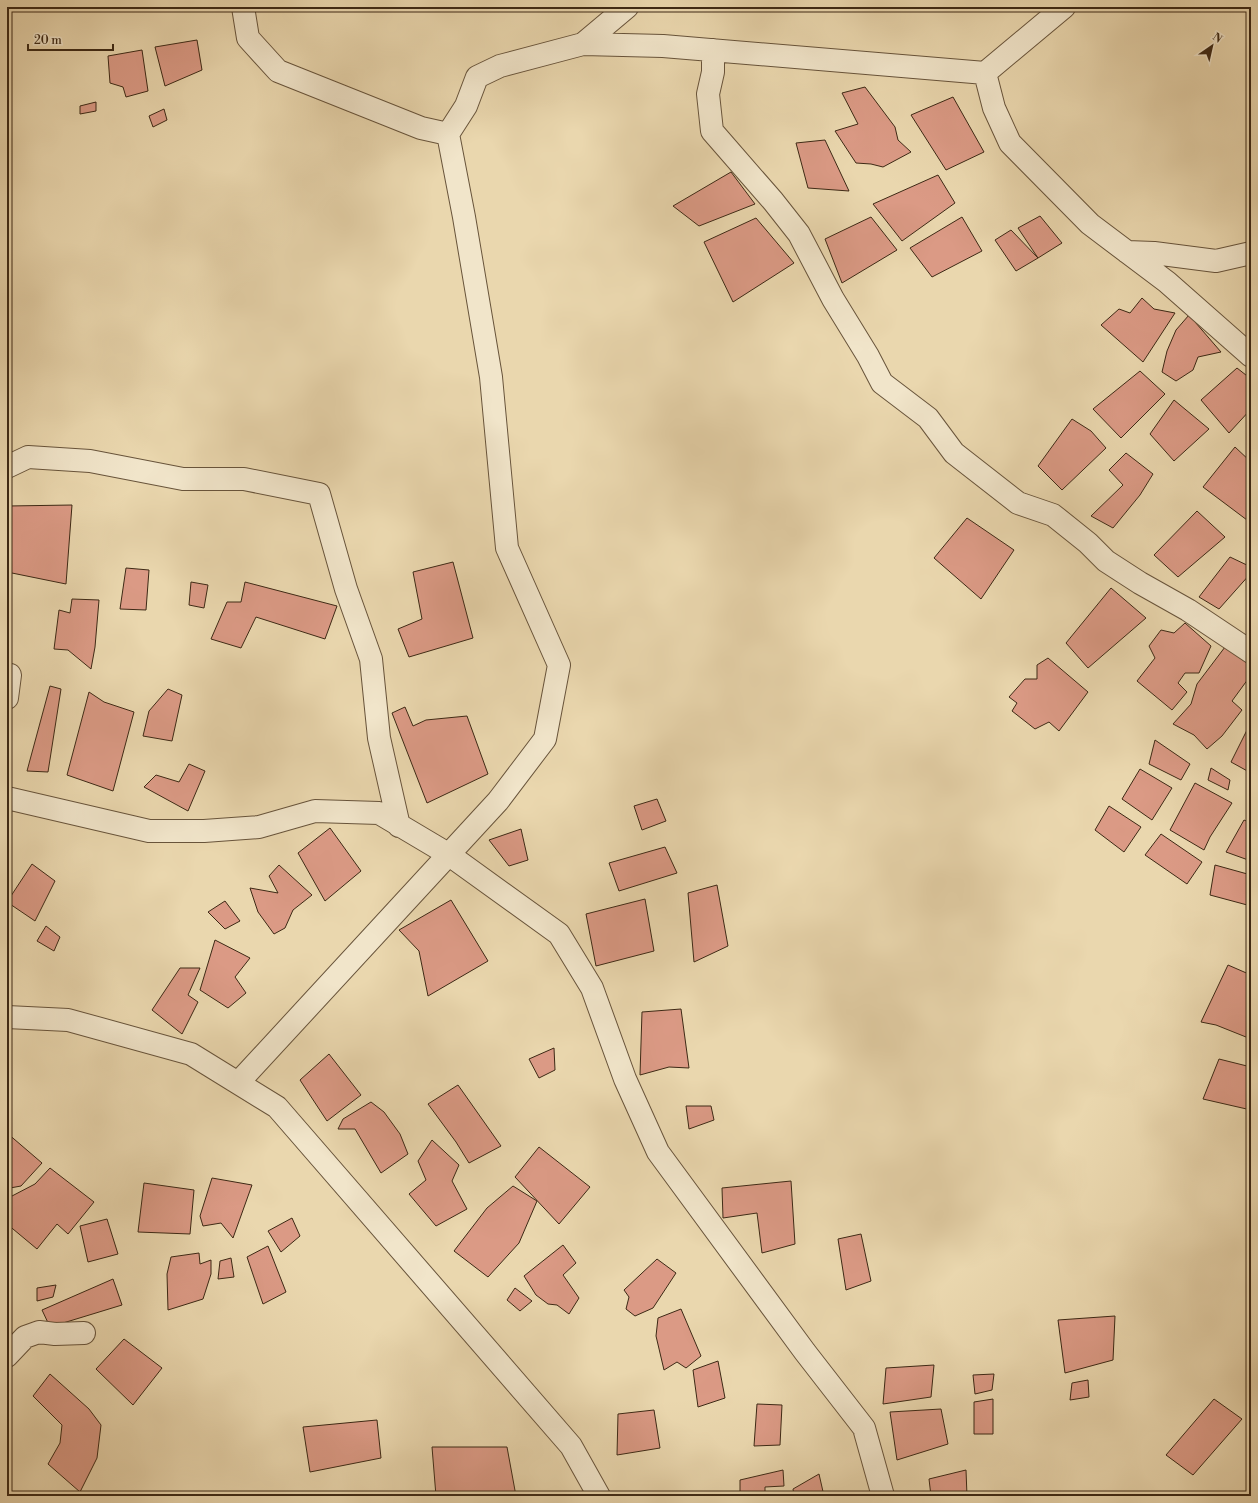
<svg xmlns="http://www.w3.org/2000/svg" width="1258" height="1503" viewBox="0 0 1258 1503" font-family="'Libre Bodoni',serif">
  <rect width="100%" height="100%" fill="#ead7ae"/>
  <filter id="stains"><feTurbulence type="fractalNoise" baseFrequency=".005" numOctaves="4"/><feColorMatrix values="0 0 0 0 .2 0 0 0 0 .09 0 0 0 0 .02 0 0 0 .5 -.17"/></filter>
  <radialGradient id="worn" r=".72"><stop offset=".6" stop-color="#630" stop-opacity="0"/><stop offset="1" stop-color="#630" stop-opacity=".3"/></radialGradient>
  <path fill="#db9a85" stroke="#3d2915" d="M197,40L202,70L165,86L155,47Z
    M142,50L148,91L126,97L123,87L110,83L108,56Z
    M865,87L895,127L898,140L911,152L883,167L871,164L856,163L835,131L858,124L842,93Z
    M953,97L984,152L946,170L911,115Z
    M96,102V111L80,114V106Z
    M164,109L167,120L153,127L149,116Z
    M825,140L849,191L808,188L796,143Z
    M731,172L755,204L699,226L673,206Z
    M938,175L955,203L902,241L873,204Z
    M1040,216L1062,243L1038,258L1018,228Z
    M871,217L897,250L842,283L825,239Z
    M962,217L982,251L932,277L910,248Z
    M756,218L794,263L733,302L704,242Z
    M1011,230L1038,258L1016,271L995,240Z
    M1142,298L1154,309L1175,313L1143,362L1101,325L1119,309L1130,313Z
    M1189,315L1221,352L1198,357L1193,370L1176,381L1162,372L1167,351L1176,330Z
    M1237,368L1251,379V409L1229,433L1201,400Z
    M1140,371L1165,394L1121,438L1093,409Z
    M1174,400L1209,429L1174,461L1150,434Z
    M1072,419L1091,431L1106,448L1062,490L1038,466Z
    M1235,447L1251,462V523L1203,487Z
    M1126,453L1153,474L1140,495L1113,528L1091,516L1123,485L1109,470Z
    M72,505L66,584L7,572V509L8,506Z
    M1197,511L1225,537L1178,577L1154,555Z
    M967,518L1014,550L981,599L934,558Z
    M1230,557L1251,567V573L1219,609L1199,597Z
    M453,562L473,638L409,657L398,629L422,619L413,572Z
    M126,568L149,570L146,610L120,609Z
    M191,582L208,585L204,608L189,605Z
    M245,582L337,606L325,639L256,617L241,648L211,639L227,602H241Z
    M1111,588L1146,618L1088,668L1066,643Z
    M72,599L99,600L95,647L91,669L68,650L54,649L59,610L70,613Z
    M1185,623L1211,646L1199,673H1185L1178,683L1187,692L1172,710L1137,681L1155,658L1149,646L1161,630L1174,633Z
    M1225,647L1251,666V675L1232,701L1242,710L1222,736L1207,749L1194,735L1173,724L1191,704L1197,684Z
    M1048,658L1088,692L1059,731L1049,722L1035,729L1012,711L1017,703L1009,697L1025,679H1037V665Z
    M50,686L61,689L48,772L27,771Z
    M168,689L182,695L172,741L143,736L149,711Z
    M89,692L104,702L134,712L113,791L67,775Z
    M405,707L413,726L426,720L467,716L488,774L427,803L392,713Z
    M1251,722V773L1231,762Z
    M1155,740L1190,764L1181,780L1149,764Z
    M189,764L205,771L188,811L144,787L156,775L179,782Z
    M1211,768L1230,780L1228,790L1208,780Z
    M1140,769L1172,788L1152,820L1122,799Z
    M1195,783L1232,803L1210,837L1204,850L1170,830Z
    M657,799L666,821L642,830L634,806Z
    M1109,806L1141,827L1124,852L1095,830Z
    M1244,820L1251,823V861L1226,852Z
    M330,828L361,871L325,901L298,853Z
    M521,829L528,860L509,866L489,840Z
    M1161,834L1202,862L1187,884L1145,855Z
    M665,847L677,873L619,891L609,863Z
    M32,864L55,881L35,921L7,902Z
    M279,865L312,895L293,910L285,928L274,934L258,912L250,888L278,893L269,876Z
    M1215,865L1251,875V906L1210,895Z
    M717,885L728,946L694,962L688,893Z
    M645,899L654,951L596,966L586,914Z
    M451,900L488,961L428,996L419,951L399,930Z
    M225,901L240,921L225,929L208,912Z
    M46,926L60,937L54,951L37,941Z
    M215,940L250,958L235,977L246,993L228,1008L200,990Z
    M1228,965L1251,975V1039L1216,1025L1201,1022Z
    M180,968H200L188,995L198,1002L182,1034L152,1010Z
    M681,1009L689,1068L669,1067L640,1075L642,1012Z
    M554,1048L555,1070L539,1078L529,1059Z
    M329,1054L361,1095L327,1121L300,1080Z
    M1219,1059L1251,1067V1110L1203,1099Z
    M458,1085L501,1146L469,1163L456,1142L428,1104Z
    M371,1102L384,1112L400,1134L408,1154L381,1173L355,1129H338L343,1119Z
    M686,1106H711L714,1120L689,1129Z
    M7,1133L42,1163L21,1186L10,1188L7,1191Z
    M432,1140L459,1165L452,1181L467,1209L436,1226L409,1194L426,1180L418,1161Z
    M539,1147L590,1187L559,1224L515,1177Z
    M50,1168L94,1202L68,1234L57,1224L37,1249L7,1224V1200L12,1196L35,1184Z
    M212,1178L252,1185L233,1238L221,1223L203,1226L200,1216Z
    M791,1181L795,1244L762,1253L757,1213L723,1218L722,1188Z
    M144,1183L194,1190L190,1234L138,1232Z
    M513,1186L537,1201L519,1243L488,1277L454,1251L487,1208Z
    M292,1218L300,1236L281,1252L268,1231Z
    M107,1219L118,1254L88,1262L80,1226Z
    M861,1234L871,1281L846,1290L838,1239Z
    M563,1245L576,1263L563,1275L579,1298L569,1314L557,1305L548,1304L536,1295L524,1276Z
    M268,1246L286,1292L263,1304L247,1257Z
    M199,1253L200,1264L211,1260V1274L203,1299L168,1310L167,1274L171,1257Z
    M231,1258L234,1277L218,1279L220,1261Z
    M657,1259L676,1273L653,1308L635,1316L626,1309L629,1297L624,1290Z
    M113,1279L122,1305L50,1327L42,1310Z
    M56,1285L53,1297L37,1301V1288Z
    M515,1288L532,1301L520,1311L507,1300Z
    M681,1309L701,1356L686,1368L677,1362L664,1370L656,1336L658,1318Z
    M1115,1316L1113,1360L1065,1373L1058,1320Z
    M124,1339L162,1368L133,1405L96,1369Z
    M718,1361L725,1398L698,1407L693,1370Z
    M934,1365L931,1397L883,1404L886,1368Z
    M50,1374L89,1409L101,1425L97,1458L80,1492L48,1464L60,1443L62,1425L33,1396Z
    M994,1374L992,1390L975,1394L973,1375Z
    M1088,1380L1089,1397L1070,1400L1072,1383Z
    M993,1399V1434H974V1402Z
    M1214,1399L1242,1419L1193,1475L1166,1455Z
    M757,1404L782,1405L780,1445L754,1446Z
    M941,1409L948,1444L897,1460L890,1412Z
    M654,1410L660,1448L617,1455L618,1414Z
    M377,1420L381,1458L310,1472L303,1427Z
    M432,1447H507L516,1496H436Z
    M783,1470L784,1486L765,1487V1496H740V1480Z
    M966,1470L967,1496H931L929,1479Z
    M819,1474L824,1496H794L793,1489Z"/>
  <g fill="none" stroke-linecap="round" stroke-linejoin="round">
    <g stroke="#68543b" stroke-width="24">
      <path id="minor" d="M243,7L248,38L278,71L421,128L448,134
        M583,44L627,7
        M713,50V72L708,94L712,131L773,201L799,234L833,299L868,356L882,383L928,418L954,453L1018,503L1053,515L1088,543L1106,561L1140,583L1188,610L1251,652
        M985,73L994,108L1010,143L1090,224L1167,282L1251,356
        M1127,252L1154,253L1216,261L1251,253
        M7,467L28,457L90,461L183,479H244L319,494L346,589L371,659L379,738L399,826
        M7,698L10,675
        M7,798L149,831H204L259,827L315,811L379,813L448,854L559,934L592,988L625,1079L658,1152L805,1352L864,1428L883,1496
        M7,1017L68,1020L191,1054L277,1107L571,1446L599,1496
        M238,1083L498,801L545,739L559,665L507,548L491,377L464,217L448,134L466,106L477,77L500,66L583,44L663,46L985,73L1064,7
        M7,1356L25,1337L39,1332L55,1334L84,1333"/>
    </g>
    <use href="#minor" stroke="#f1e5ca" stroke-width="22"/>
  </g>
  <rect width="1258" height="1503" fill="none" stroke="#ead7ae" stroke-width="24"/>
  <rect x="8" y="8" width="1242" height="1487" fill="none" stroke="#3d2915" stroke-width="2"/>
  <rect x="12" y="12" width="1234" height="1479" fill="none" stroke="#3d2915"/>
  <g transform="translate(1212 46) rotate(34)" stroke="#f1e5ca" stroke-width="3" paint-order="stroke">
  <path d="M0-3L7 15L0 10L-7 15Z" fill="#3d2915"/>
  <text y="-6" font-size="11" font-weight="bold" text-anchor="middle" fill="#3d2915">N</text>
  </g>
  <path d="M28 44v6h85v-6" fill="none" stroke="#3d2915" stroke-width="2"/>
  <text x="34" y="44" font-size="12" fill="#3d2915" stroke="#f1e5ca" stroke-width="3" paint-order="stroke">20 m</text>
  <rect width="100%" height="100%" filter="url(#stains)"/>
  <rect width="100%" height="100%" fill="url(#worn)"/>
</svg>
